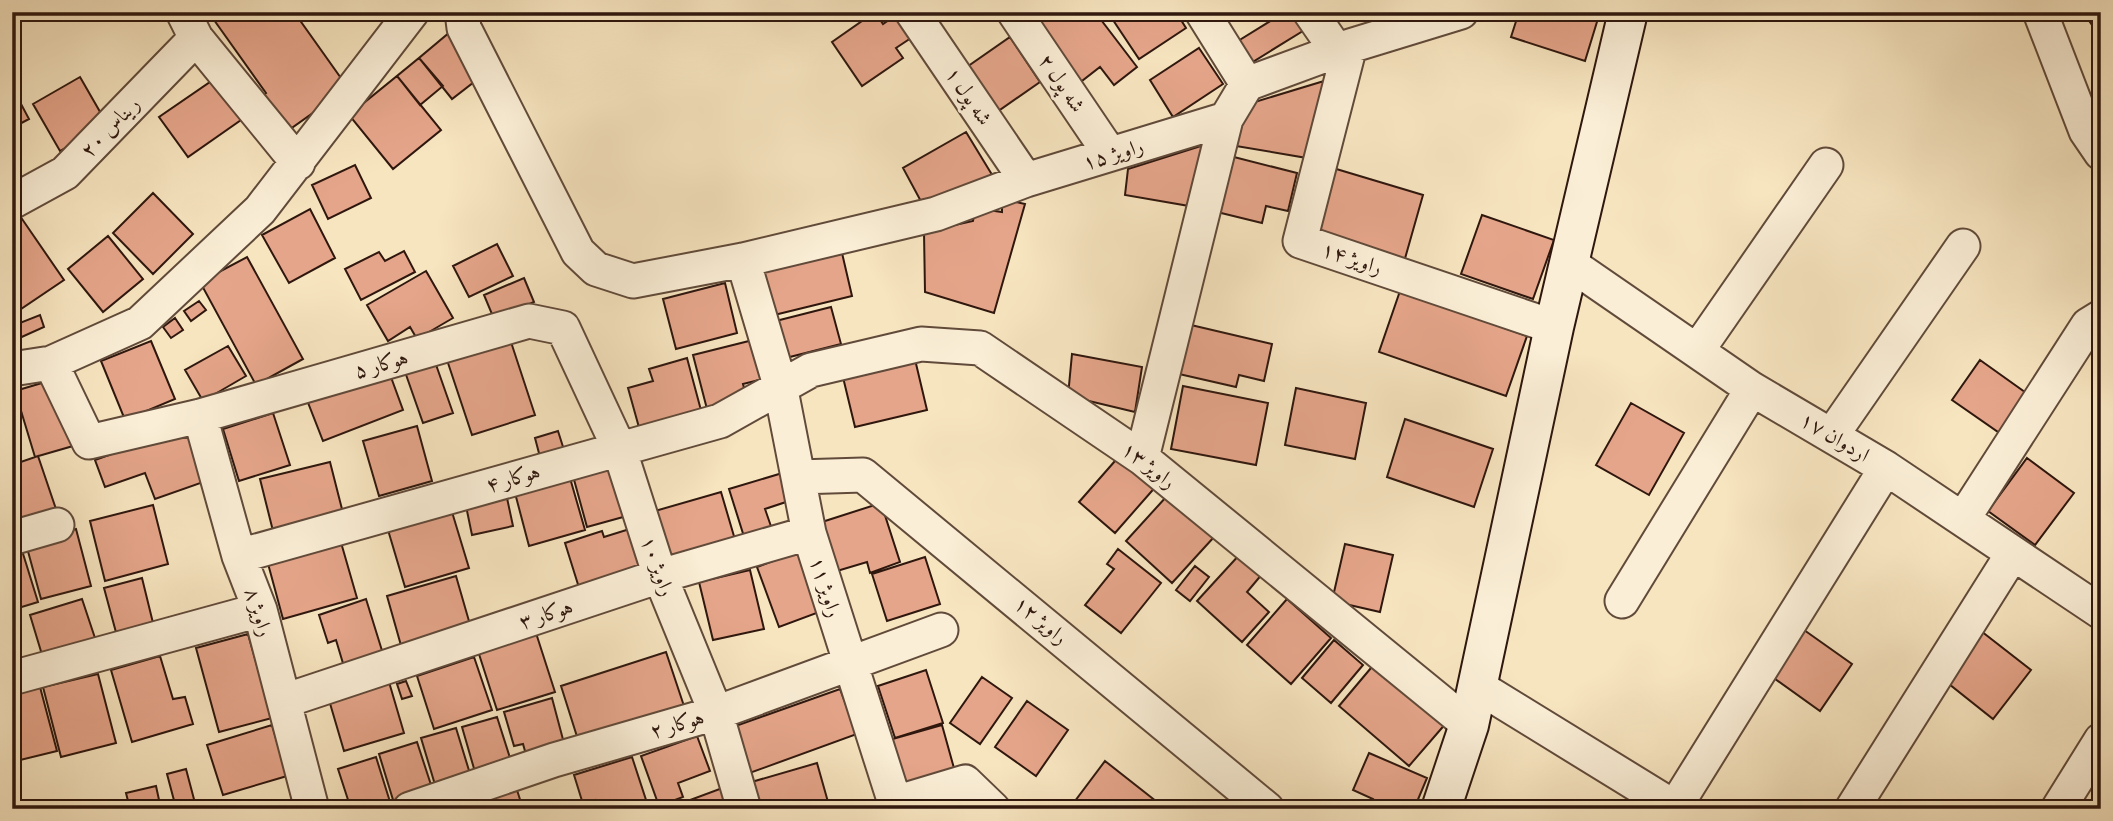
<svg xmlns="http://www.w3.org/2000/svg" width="2113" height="821" viewBox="0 0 2113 821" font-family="'IM FELL Great Primer',Amiri,serif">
  <rect width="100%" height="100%" fill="#f7e5c0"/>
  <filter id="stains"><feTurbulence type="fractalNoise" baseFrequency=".00286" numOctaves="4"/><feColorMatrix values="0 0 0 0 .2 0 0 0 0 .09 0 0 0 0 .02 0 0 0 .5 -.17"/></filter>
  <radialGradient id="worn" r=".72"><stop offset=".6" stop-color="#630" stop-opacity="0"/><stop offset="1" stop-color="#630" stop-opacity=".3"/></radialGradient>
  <path fill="#e5a58a" stroke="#2f170e" stroke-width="2" d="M224,12H294L348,88L286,132L261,97L266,93L214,20Z
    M875,12L883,24L899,13L914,36L896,48L903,58L862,86L832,42Z
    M1044,12H1095L1137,67L1114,85L1100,67L1078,84L1031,22Z
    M1118,12H1176L1186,28L1139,59L1111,17Z
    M1285,12H1302L1311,26L1251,63L1238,41Z
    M1519,12H1600L1585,61L1511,37Z
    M2083,12H2101V38Z
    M450,32L483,75L452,99L419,58Z
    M1010,37L1040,82L994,114L964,69Z
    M1199,48L1223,84L1173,117L1150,80Z
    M419,58L443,86L420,105L397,76Z
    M397,76L441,130L393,169L349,115Z
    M80,77L107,124L60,151L33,104Z
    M213,80L241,120L188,157L159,117Z
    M1324,81L1307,158L1230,145L1245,105Z
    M12,87L29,119L12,128Z
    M966,132L994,178L924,207L903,168Z
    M1204,145L1195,207L1125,195L1128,169Z
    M1230,156L1297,173L1288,211L1266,206L1262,223L1217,212Z
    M355,165L371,198L328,219L312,185Z
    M1333,168L1423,195L1404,262L1313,235Z
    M153,193L193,234L153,274L113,233Z
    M1002,199L1025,204L994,313L925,292L924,232L973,221L975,208L1002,212Z
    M310,209L335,258L289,283L262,235Z
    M1482,215L1554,240L1533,299L1461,274Z
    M20,216L64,280L12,315V221Z
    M108,236L143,279L103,312L68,269Z
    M497,244L513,276L469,297L453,266Z
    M404,251L415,272L361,300L345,269L379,252L385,261Z
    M842,253L852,296L766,317L756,274Z
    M247,257L303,359L256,385L200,282Z
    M426,271L453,318L417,339L410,327L388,341L367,305Z
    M524,278L534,302L494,319L484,295Z
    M725,283L737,333L676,349L663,299Z
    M1400,291L1527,336L1506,396L1379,352Z
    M199,301L206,310L191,321L184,311Z
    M831,307L841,344L774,361L764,324Z
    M40,315L44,327L15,340L12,326Z
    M175,318L183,330L171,338L163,327Z
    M1191,325L1272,344L1264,381L1239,375L1236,387L1179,374Z
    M510,339L535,415L472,435L447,360Z
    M757,339L767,378L743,384L747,399L707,409L693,355Z
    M151,341L175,399L125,420L101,361Z
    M228,346L246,376L203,401L185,370Z
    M913,351L927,410L855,427L841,369Z
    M1072,354L1142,367L1135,412L1068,396Z
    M687,358L702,414L640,431L628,388L653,381L649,369Z
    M434,359L453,413L423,423L404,369Z
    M1980,360L2029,395L2001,434L1952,400Z
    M388,369L403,410L323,441L307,400Z
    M52,380L73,446L35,457L15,391Z
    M1183,386L1268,403L1256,465L1171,449Z
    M1296,388L1366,403L1355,459L1285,445Z
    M1631,403L1684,433L1649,495L1596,465Z
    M273,413L290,465L239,481L223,429Z
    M1405,419L1493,449L1474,507L1387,477Z
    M192,425L212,479L155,499L145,473L105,487L95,460Z
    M417,426L432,481L379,496L363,441Z
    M558,431L564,450L540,457L535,438Z
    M1122,453L1158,484L1115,533L1079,502Z
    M38,456L57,512L12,527V465Z
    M2027,458L2074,493L2035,545L1988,511Z
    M330,462L344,517L274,535L260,479Z
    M619,462L634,514L587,527L573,476Z
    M789,471L798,498L765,509L774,535L746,543L729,489Z
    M570,478L585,530L529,546L515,493Z
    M721,492L736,543L670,562L655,511Z
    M1167,496L1214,537L1172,583L1126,541Z
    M507,498L513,526L472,535L466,506Z
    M881,503L900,562L870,573L867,562L837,571L822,522Z
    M153,505L168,564L105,581L90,521Z
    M452,512L469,568L405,587L388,530Z
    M636,527L650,573L581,594L565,543L602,531L604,537Z
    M76,529L91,586L41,599L26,544Z
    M340,539L357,598L283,619L267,560Z
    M20,544L38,602L12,610V546Z
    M1345,544L1393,555L1380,612L1332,601Z
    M1118,549L1161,583L1121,633L1085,605L1114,569L1107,564Z
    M799,551L822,611L779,627L757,567Z
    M1241,553L1263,573L1247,592L1269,612L1242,642L1197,601Z
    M925,557L940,604L887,621L872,574Z
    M1195,566L1209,577L1190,601L1176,590Z
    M750,570L764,629L713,640L699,582Z
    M456,576L471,628L402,649L387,596Z
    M142,578L154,627L117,636L104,588Z
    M82,599L96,641L43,658L30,615Z
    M366,599L384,657L345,670L336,640L328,643L319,615Z
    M1287,599L1331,638L1291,684L1247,645Z
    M1797,625L1852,664L1820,711L1764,671Z
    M1981,631L2031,670L1993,719L1944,680Z
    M536,633L555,692L497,710L478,651Z
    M248,634L272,718L219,732L196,648Z
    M1334,640L1363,665L1331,703L1302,678Z
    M666,652L686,712L580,746L561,686Z
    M160,656L173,699L185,697L193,724L132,742L111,670Z
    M474,657L492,710L434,729L417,676Z
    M1376,662L1447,722L1409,766L1339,706Z
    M926,670L943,723L895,738L878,686Z
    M98,674L116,743L61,757L43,687Z
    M982,677L1012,698L980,744L950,723Z
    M406,681L412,696L402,699L397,684Z
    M389,682L404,733L344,751L329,700Z
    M40,687L57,751L12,762V695Z
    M840,689L857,734L744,775L727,729Z
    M552,698L565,747L527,758L523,744L514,746L504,712Z
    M1027,701L1068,730L1036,776L995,747Z
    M497,717L511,761L475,772L462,727Z
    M272,725L287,776L223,795L207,745Z
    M942,725L957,779L897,796L882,742Z
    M456,728L471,777L436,788L421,738Z
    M697,736L710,771L678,783L683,797L659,806L641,756Z
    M417,742L433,791L394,803L379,754Z
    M1369,753L1427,778L1414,809H1369L1373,799L1353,790Z
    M376,757L391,805L377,809H351L338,769Z
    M632,757L649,809H597L595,800L583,804L574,775Z
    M1105,761L1166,809H1069Z
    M817,763L830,809H755L748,783Z
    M186,769L195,803L176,808L167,774Z
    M156,786L161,809H130L126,793Z
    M725,787L733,809H666Z
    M517,790L523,809H476L474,802Z
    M950,797L953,809H909Z"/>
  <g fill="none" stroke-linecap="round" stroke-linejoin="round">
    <g stroke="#614a3a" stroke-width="37">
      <path id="street" d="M183,12L196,38L298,163
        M462,12L464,28L578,252L596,269L633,281L743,260L936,214L1026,180L1226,119L1247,84L1350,46L1461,12
        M912,12L1026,180
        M1014,12L1110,154
        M1202,12L1247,84
        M1310,12L1337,51
        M2040,12L2086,131L2101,153
        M1350,46L1300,241L1554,327
        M12,202L65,173L196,38
        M743,260L780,385L809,533L895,803L965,782L993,809
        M1569,263L1752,389L1886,468L2101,612
        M1697,351L1826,165
        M51,363L89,442L200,416L529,321L563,328L619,448L660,576L716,713L744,809
        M12,369L51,363L140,323L260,210L412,12
        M200,416L239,556L260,610L312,809
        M1832,435L1963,246
        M1142,458L1226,119
        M798,477L863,475L1267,809
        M1963,519L2088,325L2101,317
        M12,538L57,525
        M239,556L720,421L811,370L921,344L980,348L1142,458L1469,725
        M1622,601L1752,389
        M12,678L260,610
        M1477,686L1677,809
        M284,701L660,576L809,533
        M1675,807L1886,468
        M410,809L554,760L716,713L941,630
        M1852,809L2013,553
        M2058,809L2101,740"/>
    </g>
    <g stroke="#2f170e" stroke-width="42">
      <path id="secondary" d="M1441,809L1469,725L1554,327L1628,12"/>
    </g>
    <use href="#street" stroke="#faeed6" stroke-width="33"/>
    <use href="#secondary" stroke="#faeed6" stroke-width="38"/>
  </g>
  <g text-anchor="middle" stroke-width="6" stroke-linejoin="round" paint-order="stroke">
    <g font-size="21" fill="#2f170e" stroke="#faeed6">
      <text transform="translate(1062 83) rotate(56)" y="7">شه پول ۲</text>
      <text transform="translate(969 96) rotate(56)" y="7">شه پول ۱</text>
      <text transform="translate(110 127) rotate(-46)" y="7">ریناس ۲۰</text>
      <text transform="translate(1113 154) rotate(-17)" y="7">راویژ ۱۵</text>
      <text transform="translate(1352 258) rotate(19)" y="7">راویژ ۱۴</text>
      <text transform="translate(381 364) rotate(-16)" y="7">هوکار ۵</text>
      <text transform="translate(1835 437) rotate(31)" y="7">اردوان ۱۷</text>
      <text transform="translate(1149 465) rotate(38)" y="7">راویژ ۱۳</text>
      <text transform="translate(513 478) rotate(-16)" y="7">هوکار ۴</text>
      <text transform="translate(658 566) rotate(70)" y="7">راویژ ۱۰</text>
      <text transform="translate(826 587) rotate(72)" y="7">راویژ ۱۱</text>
      <text transform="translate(259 612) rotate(72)" y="7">راویژ ۸</text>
      <text transform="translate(546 614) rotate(-18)" y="7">هوکار ۳</text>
      <text transform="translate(1041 620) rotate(40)" y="7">راویژ ۱۲</text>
      <text transform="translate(677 724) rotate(-16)" y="7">هوکار ۲</text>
    </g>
  </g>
  <rect width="2113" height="821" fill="none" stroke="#f7e5c0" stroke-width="42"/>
  <rect x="14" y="14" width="2085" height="793" fill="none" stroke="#2f170e" stroke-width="3.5"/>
  <rect x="21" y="21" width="2071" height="779" fill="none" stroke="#2f170e" stroke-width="2"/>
  <rect width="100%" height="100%" filter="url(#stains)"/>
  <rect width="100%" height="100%" fill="url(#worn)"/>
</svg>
